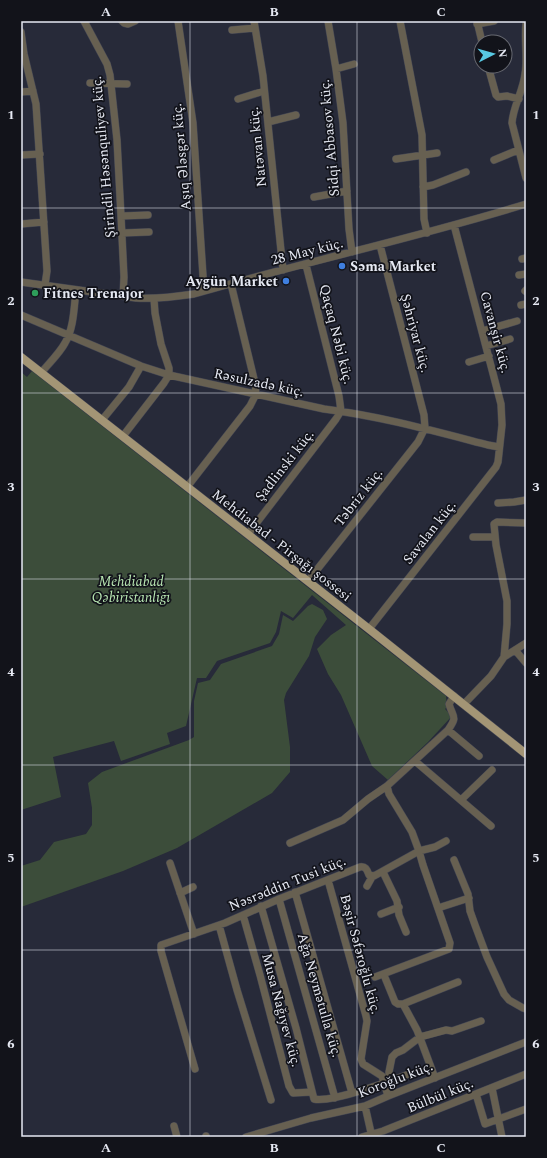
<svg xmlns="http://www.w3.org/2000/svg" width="547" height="1158" viewBox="0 0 547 1158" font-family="Spectral,serif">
  <rect width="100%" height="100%" fill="#272a39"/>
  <path fill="#3c4d3a" d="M32,371L446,696L447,707L445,709L452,716L428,742L388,780L372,766L341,695L328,674L317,649L331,635L346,625L312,595L293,618L281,611L276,632L270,643L217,661L206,678H197L186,726L167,733L170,744L121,761L114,741L53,757L61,797L21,810V372L27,377Z
    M312,604L323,610L327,619L315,637L309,656L286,693L284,700L290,747V772L272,793L177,848L123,871L21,907V866L40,860L54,842L86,834L92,825V808L88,783L102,772L189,740L194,737V701L198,683L210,680L221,664L272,646L279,634L283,615L293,621L308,606Z"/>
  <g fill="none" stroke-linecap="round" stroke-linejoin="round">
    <g stroke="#424553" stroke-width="8">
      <path id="minor" d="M84,21L107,64L110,75L117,140L121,216L124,277L123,296
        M122,21L124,23L128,24L135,21
        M178,21L193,123L204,291
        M254,21L263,76L283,270
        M328,21L336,69L343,123L349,229L352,252
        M400,21L422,135L424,219L427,233
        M477,21L482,42
        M477,24L494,21
        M526,24C524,40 528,58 525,74C523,92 513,106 512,123L526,178
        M232,30L255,28
        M21,32L24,54L36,104L47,271L45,285
        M488,66L496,95L498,97L507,96L519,99
        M336,69L354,64
        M90,83L127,84
        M21,92L33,91
        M238,99L264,91
        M268,122L296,115
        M21,155L40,154
        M396,159L437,153
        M494,160L518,150
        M423,187L433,185L466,172
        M314,197L347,191
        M121,216L148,215
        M21,224L44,222
        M122,233L149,232
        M522,259L526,258
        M519,275L526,274
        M21,282L136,298C156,299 174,297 194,294C304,262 416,238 526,204
        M525,291L526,290
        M521,305L526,304
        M21,315L141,366L169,375L324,409C380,416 434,431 488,445L499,447
        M482,331L517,321
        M486,346L510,339
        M469,362L489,356
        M41,373C49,363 59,354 65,343C74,328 74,307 76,290
        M102,420L129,387L141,366
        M123,436L164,383L169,375V368L161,344L155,313L154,299
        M187,487L250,406L256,394L255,383L231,284
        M498,503L514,502L526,500
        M248,534L336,419L341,411L339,396L306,265
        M473,537H494
        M308,581L418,442L425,428L424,415L380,245
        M369,629L496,467L498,462L502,425L501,404L454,225
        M515,650L526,663
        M504,657L526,643
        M464,704L491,676L504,657L507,624V601L496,545L494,524L497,522L526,523
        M448,730L479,756
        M415,761L491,826
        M461,800L492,770
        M290,843L343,820L368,799L387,786
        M454,860L468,894L470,911L475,925L487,957L504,994L509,1000L523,1008L526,1009
        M170,863L194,934
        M383,872L397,901L399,915L406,932
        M328,880L366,1016L367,1021L361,1059L363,1064L382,1076L388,1096
        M367,886L372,877
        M295,892L352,1093
        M180,893L193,887
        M279,899L335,1098
        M261,906L296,1028L314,1099C331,1103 391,1081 409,1074
        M438,908L469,898
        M381,914L399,907
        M243,915L260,975L289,1086L293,1093L312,1092
        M219,925L237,990L271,1100
        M384,975L395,1002L398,1004H403L417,1030L435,1078
        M375,977L449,949L450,943L423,865L419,851L435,847L446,841
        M403,1004L458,982
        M195,1069L161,951V945L225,923L279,899L360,867C366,866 367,870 369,875L374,876L419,851L412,832L389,794L387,786L448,730C458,716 453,718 449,704L454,696
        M389,1082V1072L392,1057L396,1053L403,1050L420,1037L446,1030L452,1031L481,1021
        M492,1088L502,1137
        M476,1094L485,1124L526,1109
        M365,1106L372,1137
        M174,1126L177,1137
        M206,1136V1137
        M246,1137L311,1118L365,1106L388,1096L526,1042
        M362,1137L383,1131L526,1074"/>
    </g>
    <g stroke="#424553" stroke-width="9">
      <path id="major" d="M21,357L369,629L526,754"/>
    </g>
    <use href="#minor" stroke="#676051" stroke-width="7"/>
    <use href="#major" stroke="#a39575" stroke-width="8"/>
  </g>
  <path fill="none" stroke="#e6e9f3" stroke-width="1" stroke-opacity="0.55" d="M190,21V1137M357,21V1137M21,208H526M21,393H526M21,579H526M21,765H526M21,950H526"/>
  <g fill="#3f7fe0" stroke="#12131a" stroke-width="1.5">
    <circle cx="342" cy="266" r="4"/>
    <circle cx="286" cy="281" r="4"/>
  </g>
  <circle fill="#2e9e5b" stroke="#12131a" stroke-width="1.5" cx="35" cy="293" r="4"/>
  <g text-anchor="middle" stroke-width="3.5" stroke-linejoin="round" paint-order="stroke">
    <g font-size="14" fill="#e6e9f3" stroke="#12131a">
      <text transform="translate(329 138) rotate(-95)" y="5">Sidqi Abbasov küç.</text>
      <text transform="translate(257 147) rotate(-96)" y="5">Natəvan küç.</text>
      <text transform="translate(103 157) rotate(-95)" y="5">Şirindil Həsənquliyev küç.</text>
      <text transform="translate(181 157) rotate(-95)" y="5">Aşıq Ələsgər küç.</text>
      <text transform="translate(307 251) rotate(-14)" y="5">28 May küç.</text>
      <text transform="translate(496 332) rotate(75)" y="5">Cavanşir küç.</text>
      <text transform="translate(416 333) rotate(75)" y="5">Şəhriyar küç.</text>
      <text transform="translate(337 334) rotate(76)" y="5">Qaçaq Nəbi küç.</text>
      <text transform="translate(259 382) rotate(12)" y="5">Rəsulzadə küç.</text>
      <text transform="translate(284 465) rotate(-52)" y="5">Şadlinski küç.</text>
      <text transform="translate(358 497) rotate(-52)" y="5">Təbriz küç.</text>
      <text transform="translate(429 532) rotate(-52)" y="5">Savalan küç.</text>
      <text transform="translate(282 545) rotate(38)" y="5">Mehdiabad - Pirşağı şossesi</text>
      <text transform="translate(287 883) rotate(-22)" y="5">Nəsrəddin Tusi küç.</text>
      <text transform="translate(361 954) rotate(75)" y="5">Bəşir Səfəroğlu küç.</text>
      <text transform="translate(320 995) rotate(74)" y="5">Ağa Neymətulla küç.</text>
      <text transform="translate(282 1010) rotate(75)" y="5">Musa Nağıyev küç.</text>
      <text transform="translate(395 1079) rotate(-21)" y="5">Koroğlu küç.</text>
      <text transform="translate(440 1095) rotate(-22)" y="5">Bülbül küç.</text>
    </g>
    <g font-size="14" font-weight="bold" fill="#e6e9f3" stroke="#12131a" text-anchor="start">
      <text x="350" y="271">Səma Market</text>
      <text x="278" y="286" text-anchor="end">Aygün Market</text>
      <text x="43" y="298">Fitnes Trenajor</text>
    </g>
    <g font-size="14" font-style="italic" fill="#b9e7b3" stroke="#12131a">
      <text x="131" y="586">Mehdiabad<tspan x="131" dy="16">Qəbiristanlığı</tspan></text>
    </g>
  </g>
  <rect width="547" height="1158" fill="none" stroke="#12131a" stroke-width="44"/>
  <g transform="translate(493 54) rotate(84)"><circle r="19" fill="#12131a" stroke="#676971"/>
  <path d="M0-3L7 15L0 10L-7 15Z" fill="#58c9e3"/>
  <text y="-6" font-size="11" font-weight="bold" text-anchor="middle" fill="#e6e9f3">N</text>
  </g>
  <rect x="22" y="22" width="503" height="1114" fill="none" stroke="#e6e9f3" stroke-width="1.5"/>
  <g font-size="13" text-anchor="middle" font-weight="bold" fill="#e6e9f3">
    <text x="106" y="16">A</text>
    <text x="274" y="16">B</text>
    <text x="441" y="16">C</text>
    <text x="11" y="119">1</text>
    <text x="536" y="119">1</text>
    <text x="11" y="305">2</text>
    <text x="536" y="305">2</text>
    <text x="11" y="491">3</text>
    <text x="536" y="491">3</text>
    <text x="11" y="676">4</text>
    <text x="536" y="676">4</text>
    <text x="11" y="862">5</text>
    <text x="536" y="862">5</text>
    <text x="11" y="1048">6</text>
    <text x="536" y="1048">6</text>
    <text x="106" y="1152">A</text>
    <text x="274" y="1152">B</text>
    <text x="441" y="1152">C</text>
  </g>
</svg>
